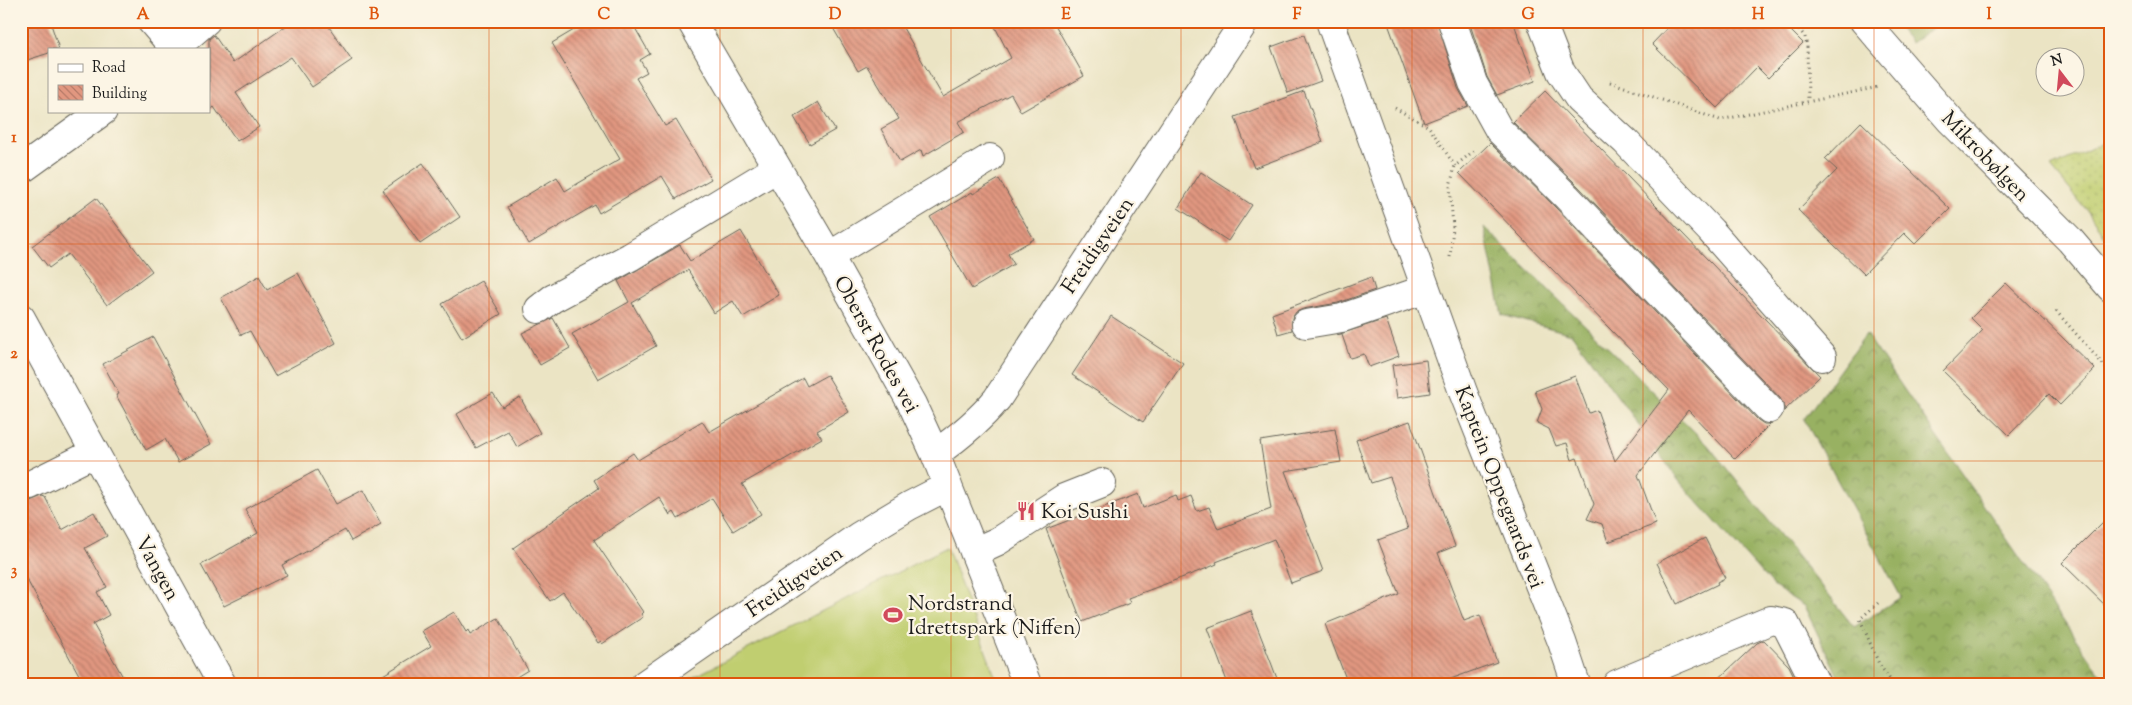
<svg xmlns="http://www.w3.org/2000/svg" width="2132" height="705" viewBox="0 0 2132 705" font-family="'Sorts Mill Goudy',serif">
  <defs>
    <pattern id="forest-crowns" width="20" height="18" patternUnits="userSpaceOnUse" patternTransform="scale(1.25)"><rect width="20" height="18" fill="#98b162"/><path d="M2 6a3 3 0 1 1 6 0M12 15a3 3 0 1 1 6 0" fill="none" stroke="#7b8f50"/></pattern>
    <pattern id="park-dots" width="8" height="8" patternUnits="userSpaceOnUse" patternTransform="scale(1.25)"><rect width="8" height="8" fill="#c0ce70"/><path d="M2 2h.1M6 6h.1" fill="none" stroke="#a4b060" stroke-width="1.8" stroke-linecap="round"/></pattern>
    <pattern id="building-back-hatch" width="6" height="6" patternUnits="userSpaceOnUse" patternTransform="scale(1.25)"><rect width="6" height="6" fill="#e19780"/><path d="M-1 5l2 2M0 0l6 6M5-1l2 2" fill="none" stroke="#b67a68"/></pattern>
  </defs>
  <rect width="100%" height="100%" fill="#fcf5e5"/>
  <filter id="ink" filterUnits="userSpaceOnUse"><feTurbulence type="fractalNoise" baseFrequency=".02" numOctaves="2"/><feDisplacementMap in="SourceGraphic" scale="10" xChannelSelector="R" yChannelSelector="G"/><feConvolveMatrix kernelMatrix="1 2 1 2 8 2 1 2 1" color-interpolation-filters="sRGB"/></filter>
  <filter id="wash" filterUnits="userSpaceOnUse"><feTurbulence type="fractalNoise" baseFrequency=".0096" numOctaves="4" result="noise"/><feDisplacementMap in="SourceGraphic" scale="20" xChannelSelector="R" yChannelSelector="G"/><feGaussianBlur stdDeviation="1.12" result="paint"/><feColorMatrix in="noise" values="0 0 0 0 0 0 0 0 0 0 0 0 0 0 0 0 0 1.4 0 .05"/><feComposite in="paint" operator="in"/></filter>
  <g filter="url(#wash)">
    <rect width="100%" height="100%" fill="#ebe4c4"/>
    <path fill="url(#forest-crowns)" stroke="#5a663f" d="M1893,21H1943L1911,43Z
      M1484,227L1707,444L1854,627L1901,597L1804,419L1866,334L2093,664L2109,684H1842L1804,606L1773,586L1679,481L1572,334L1502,315Z"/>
    <path fill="url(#park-dots)" stroke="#6e7546" d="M2105,142L2111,150V248L2089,213L2051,167Z"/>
    <path fill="#c0ce70" stroke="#6e7546" d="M947,547L998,684H680Z"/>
    <g id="blocks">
      <path fill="url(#building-back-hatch)" d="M21,21H50L59,49H49V53L21,62Z
        M293,21H325L352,60L312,87L291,57L236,93L259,127L237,141L214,107L209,111V39L214,35L233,63Z
        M589,21H631L650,54L640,60L647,72L636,78L665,126L676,120L711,179L676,199L662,176L599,213L595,205L529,244L507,207L557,177L565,191L620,159L552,43Z
        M829,21H899L943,97L1011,58L992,21H1053L1084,76L1021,112L1011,94L958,122L964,132L923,156L921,150L900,162L881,129L899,119L867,66L858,71Z
        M1387,21H1437L1458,88L1468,106L1424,123Z
        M1469,21H1513L1535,81L1497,95L1487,77Z
        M1674,21H1781L1803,43L1768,78L1757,67L1717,108L1652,44Z
        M1304,35L1321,81L1288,93L1271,47Z
        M1304,91L1323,142L1254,168L1235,117Z
        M1545,91L1820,376L1784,411V405L1780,398L1578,186L1513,122Z
        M818,102L835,130L810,144L794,117Z
        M1861,122L1950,209L1915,244L1904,233L1864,274L1798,210L1837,170L1825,159Z
        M1490,143L1556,208L1758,420L1764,424H1770L1735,459L1688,410L1638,475L1656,524L1608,542L1602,524L1587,519L1594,504L1577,458L1572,460L1567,443L1556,446L1549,429L1537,423L1542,409L1535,391L1575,376L1589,413L1597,410L1615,461L1669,390L1459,173Z
        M423,163L460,217L420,244L383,190Z
        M1201,172L1252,205L1228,241L1178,208Z
        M999,179L1034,239L1008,254L1014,264L972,289L930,217L972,192L973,194Z
        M96,198L152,271L107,305L68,254L49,268L32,246Z
        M741,231L779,295L743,317L733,301L714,313L688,270L632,303L656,346L598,379L572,334L629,302L618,281L680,245L690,261Z
        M298,273L336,343L275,376L250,331L241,335L221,298L259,276L267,290Z
        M1371,277L1375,290L1338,303L1303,309L1296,312L1292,318V330L1278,334L1272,314Z
        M481,281L501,314L462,338L442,304Z
        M2006,283L2095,369L2060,405L2049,394L2009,435L1943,371L1983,330L1971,318Z
        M1111,316L1183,363L1143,422L1072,375Z
        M553,318L570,348L540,365L522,333Z
        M1386,319L1399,356L1369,367L1364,354L1350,358L1342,335H1337Z
        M153,337L211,444L178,462L165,439L146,450L116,395L119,394L103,364Z
        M1426,360L1430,393L1397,398L1392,365Z
        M827,375L849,412L817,431L822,438L742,484L761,514L733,531L712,498L678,519L674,512L670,515L659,497L594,540L643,612L641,614L643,617L602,644L601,641L598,643L563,592L550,601L513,548L599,488L594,480L633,453L638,460L702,421L709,432L803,378L807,386Z
        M493,393L502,407L520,397L540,433L517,447L508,431L476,448L457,414Z
        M1410,421L1455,546L1438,553L1464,621L1480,615L1497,662L1437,684H1348L1325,624L1399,594L1378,540L1408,529L1390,477L1371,483L1356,440Z
        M1335,429L1341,462L1285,471L1323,571L1291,583L1274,539L1216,562L1217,564L1205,569L1128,598L1130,603L1082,622L1046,529L1138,494L1143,508L1176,495L1178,501L1191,496L1197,511L1209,507L1218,529L1271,509L1260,441Z
        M317,470L336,504L363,490L381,524L351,541L345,530L282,565L287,575L224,606L201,565L258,533L245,509Z
        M42,496L45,497L62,530L94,512L107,536L85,548L107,587L97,592L109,615L93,624L127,684H84L21,569V498L30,501Z
        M2111,514V611L2062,563Z
        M1705,538L1725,578L1717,582L1718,584L1677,604L1657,563Z
        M1251,611L1272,665L1279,684H1228L1207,628Z
        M454,612L466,632L468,630L470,635L498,618L528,670L505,684H368L431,646L422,631Z
        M1764,640L1789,666L1798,684H1713L1757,643Z"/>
    </g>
  </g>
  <g filter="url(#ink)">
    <use href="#blocks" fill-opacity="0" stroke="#646257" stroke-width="1"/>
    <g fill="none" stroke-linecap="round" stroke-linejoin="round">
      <g stroke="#646257" stroke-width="30">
        <path id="minor" d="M151,21L174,48
          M691,21L829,256L912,404L935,454L1027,684
          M1330,21L1463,392L1562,642L1576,684
          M1452,21L1473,83L1499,130L1567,197L1769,409
          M1541,21L1561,72L1579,99L1626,142L1711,231L1822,357
          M1864,21L1950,120L2070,240L2111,288
          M174,49L206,21
          M21,170L103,111
          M829,256L990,158
          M539,309L552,299L630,257L777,168
          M21,318L222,684
          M1306,324L1342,318L1426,289
          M935,454C959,437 979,421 997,399L1245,21
          M30,485L94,453
          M974,552L998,541L1064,498L1102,483
          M645,684L859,536L909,506L948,486
          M1617,684L1771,620L1785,623L1816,684"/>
      </g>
      <path stroke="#646257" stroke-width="3" stroke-dasharray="1 4" stroke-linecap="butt" d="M1793,21L1805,37L1807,46L1808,101
        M1610,82L1720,120L1879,87
        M1395,108L1429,127L1455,166
        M1450,257L1453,228L1450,186L1455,166L1476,149
        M2056,311L2107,369L2111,396
        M1878,603L1860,619L1879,664L1893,684"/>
      <use href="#minor" stroke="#fff" stroke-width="28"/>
    </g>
  </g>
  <path fill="none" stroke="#de560d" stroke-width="1" stroke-opacity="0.55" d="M258,21V684M489,21V684M720,21V684M951,21V684M1181,21V684M1412,21V684M1643,21V684M1874,21V684M21,244H2111M21,461H2111"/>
  <defs>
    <g id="restaurant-bare" transform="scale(1.5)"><path d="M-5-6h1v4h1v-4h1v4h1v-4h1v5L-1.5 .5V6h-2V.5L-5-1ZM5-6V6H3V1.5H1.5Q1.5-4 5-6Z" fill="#d1495b" stroke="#fcf5e5" stroke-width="2.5" paint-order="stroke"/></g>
    <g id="stadium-bare" transform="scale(1.5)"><path d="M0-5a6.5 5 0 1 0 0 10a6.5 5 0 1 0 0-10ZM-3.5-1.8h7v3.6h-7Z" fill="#d1495b" stroke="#fcf5e5" stroke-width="2.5" paint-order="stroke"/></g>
  </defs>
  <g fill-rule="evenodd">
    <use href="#restaurant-bare" x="1026" y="511"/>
    <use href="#stadium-bare" x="893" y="615"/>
  </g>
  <g text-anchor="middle" stroke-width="4.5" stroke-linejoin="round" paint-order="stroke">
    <g font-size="21" fill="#1c1c1c" stroke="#fcf5e5">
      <text transform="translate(1986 156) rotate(46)" y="7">Mikrobølgen</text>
      <text transform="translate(1097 245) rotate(-56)" y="7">Freidigveien</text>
      <text transform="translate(877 344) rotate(61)" y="7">Oberst Rodes vei</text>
      <text transform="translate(1500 487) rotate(69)" y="7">Kaptein Oppegaards vei</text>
      <text transform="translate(158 568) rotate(61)" y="7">Vangen</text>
      <text transform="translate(794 581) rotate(-34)" y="7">Freidigveien</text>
    </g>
    <g font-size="21" fill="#1c1c1c" stroke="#fcf5e5" text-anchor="start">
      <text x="1041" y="518">Koi Sushi</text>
      <text x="908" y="610">Nordstrand<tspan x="908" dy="24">Idrettspark (Niffen)</tspan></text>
    </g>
  </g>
  <rect width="2132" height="705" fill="none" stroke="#fcf5e5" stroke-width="55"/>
  <rect x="48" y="48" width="162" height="65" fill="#fcf5e5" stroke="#a29e95"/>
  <rect x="58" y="64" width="25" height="8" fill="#ffffff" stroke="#a29e95"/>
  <text x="92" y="72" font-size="15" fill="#1c1c1c">Road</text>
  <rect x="58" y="85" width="25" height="15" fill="url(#building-back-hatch)" stroke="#a29e95"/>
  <text x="92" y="98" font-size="15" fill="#1c1c1c">Building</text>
  <g transform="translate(2060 72) rotate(344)"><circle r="24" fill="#fcf5e5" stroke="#a29e95"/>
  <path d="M0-4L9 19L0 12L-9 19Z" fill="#d1495b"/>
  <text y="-8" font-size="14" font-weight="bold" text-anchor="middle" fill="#1c1c1c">N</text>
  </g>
  <rect x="28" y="28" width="2076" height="650" fill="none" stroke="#de560d" stroke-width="2"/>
  <g font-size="16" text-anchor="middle" font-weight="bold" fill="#de560d">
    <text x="143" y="19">A</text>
    <text x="374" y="19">B</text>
    <text x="604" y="19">C</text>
    <text x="835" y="19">D</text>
    <text x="1066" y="19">E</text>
    <text x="1297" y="19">F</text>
    <text x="1528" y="19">G</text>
    <text x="1758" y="19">H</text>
    <text x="1989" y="19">I</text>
    <text x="14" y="142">1</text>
    <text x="14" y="358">2</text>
    <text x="14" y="575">3</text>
  </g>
</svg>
